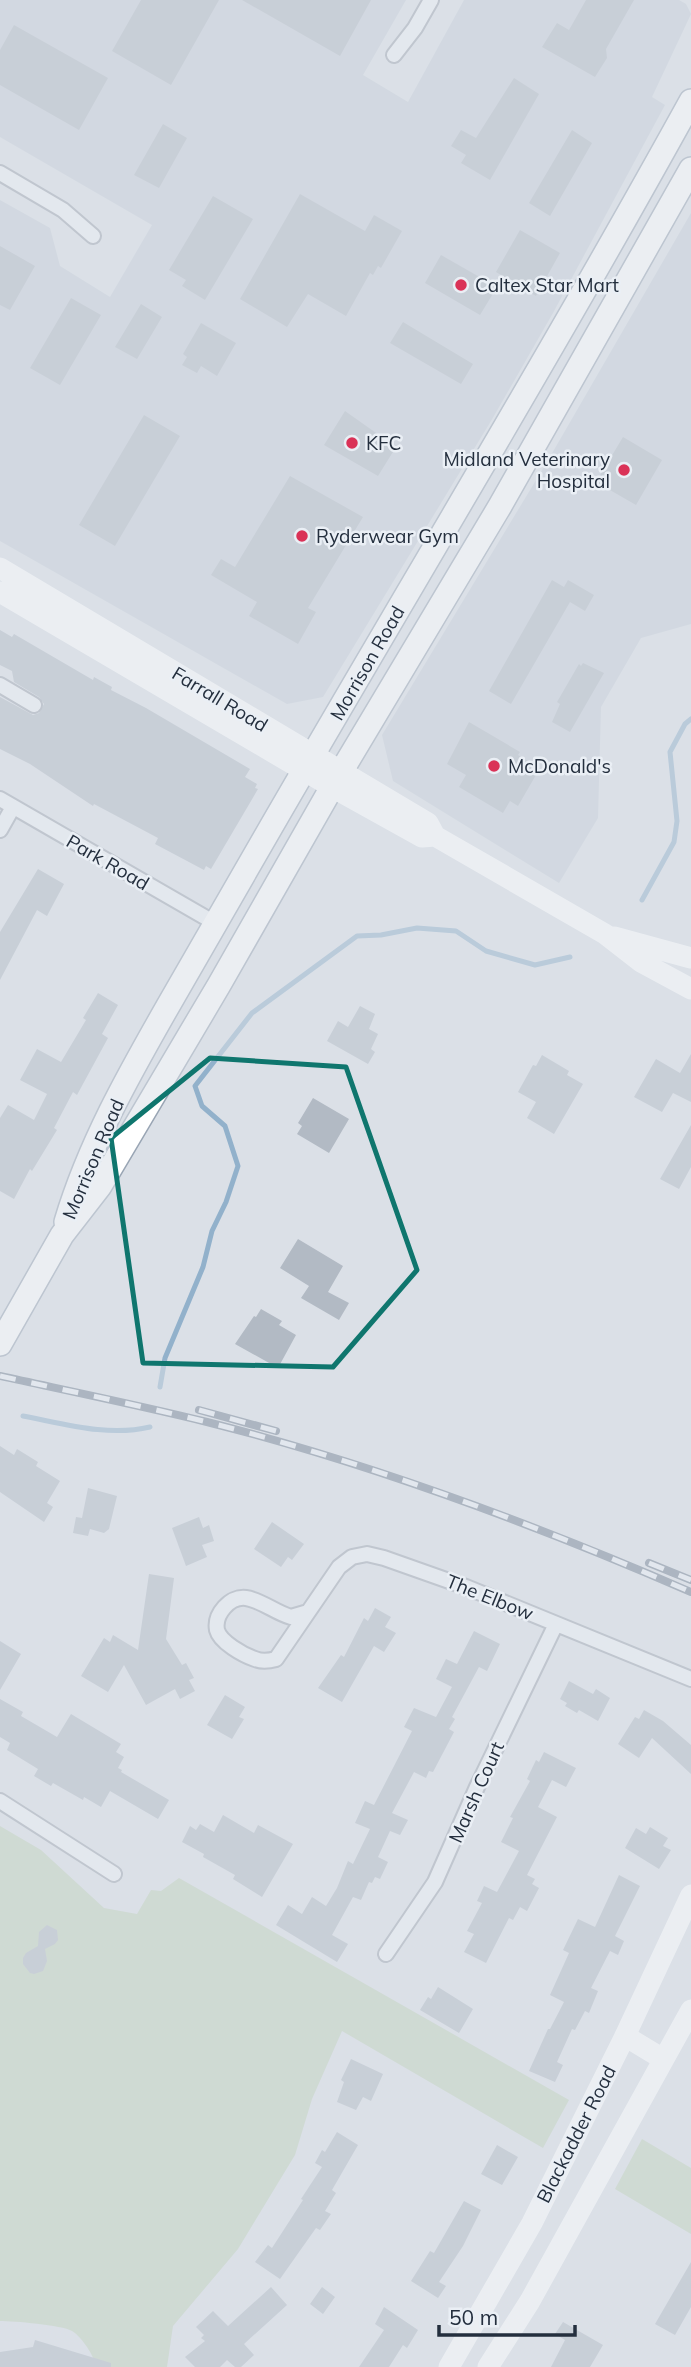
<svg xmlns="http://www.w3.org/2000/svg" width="691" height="2367" viewBox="0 0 691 2367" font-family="Mulish,sans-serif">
  <rect width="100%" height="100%" fill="#dbe0e7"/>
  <path fill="#c8cfd9" d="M0,0H406L363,75L408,102L464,0H679L686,4L691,14L652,97L665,105L553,313L491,421L323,697L287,704L0,541V200L50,228L60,266L110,297L152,225L0,137Z
    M691,213V624L641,638L601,707L598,818L559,883L393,781L382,735L547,462Z"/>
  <path fill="#c2d2bb" d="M0,1826L41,1850L104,1908L137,1914L151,1890L161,1891L179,1878L569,2100L543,2148L342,2031L312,2099L295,2155L238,2249L173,2326L167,2367H96C95,2357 82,2337 72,2331C62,2325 13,2321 0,2321Z
    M642,2139L691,2168V2234L615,2189Z"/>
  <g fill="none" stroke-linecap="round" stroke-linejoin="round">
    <path stroke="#92b1cb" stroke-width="5" d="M642,900L674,842L677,821L670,752L685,724L691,719
      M160,1387L165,1358L203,1267L212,1231L226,1202L238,1166L225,1126L202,1106L195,1086L252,1013L357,936L381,935L417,928L456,931L486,951L535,965L570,957
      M23,1416C65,1424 108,1437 150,1427"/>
  </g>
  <path fill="#b2bac4" d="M141,0H219L171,85L112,51Z
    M242,0H371L340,56Z
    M586,0H634L606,49L607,58L595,77L542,47L557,23L569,30Z
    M14,25L108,78L79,130L0,85V50Z
    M514,78L539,94L490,180L461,163L466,155L451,146L461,130L476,138Z
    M163,124L187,138L159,188L134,175Z
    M572,130L592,143L550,216L529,203Z
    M300,194L365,231L374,215L402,231L381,268L378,266L373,275L370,273L346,316L308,294L287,327L240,299Z
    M213,196L253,219L205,300L182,286L186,280L169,270Z
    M520,230L560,253L536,296L496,272Z
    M0,246L35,266L10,310L0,305Z
    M441,255L497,287L480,315L425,283Z
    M71,298L101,315L60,385L30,368Z
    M141,304L162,317L137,359L115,347Z
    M403,322L473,364L461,384L390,343Z
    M201,323L236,343L217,376L201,366L197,373L182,365L187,357L183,354Z
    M345,411L396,447L378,476L324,445Z
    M144,415L180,436L115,546L79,525Z
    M623,437L662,460L636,505L596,482Z
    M290,476L363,517L308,608L316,612L298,644L249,616L257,602L211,575L221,559L235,567Z
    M552,580L564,587L568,580L594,595L585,611L570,602L511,704L489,691Z
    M0,630L12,637L14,634L93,680L94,677L112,687L111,690L146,708L250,769L245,777L257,784L255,788L258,789L211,869L206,866L204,870L155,844L158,838L94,804L93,806L30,764L0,749V697L33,715L39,713L44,704L39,697L14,682L12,671L0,665Z
    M583,663L604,673L570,732L552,722L560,704L557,702L579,664L581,666Z
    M469,722L520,752L518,755L540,768L518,806L510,801L503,813L459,787L466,775L447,764Z
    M38,869L64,884L47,916L37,910L0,980V932Z
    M98,993L118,1005L102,1034L108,1038L77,1095L73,1092L54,1128L57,1130L32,1171L30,1169L14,1199L0,1191V1118L8,1105L34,1120L47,1094L20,1080L37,1049L61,1062L86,1020L83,1018Z
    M360,1006L375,1014L369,1029L378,1034L371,1049L375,1052L368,1064L327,1041L338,1021L348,1027Z
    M691,1054V1102L673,1093L662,1112L634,1097L656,1059L680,1073Z
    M542,1055L569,1071L567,1075L583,1084L554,1134L527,1118L536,1102L518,1092L533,1065L536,1066Z
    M313,1098L349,1119L329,1153L297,1134L302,1126L298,1123Z
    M691,1125V1167L679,1189L660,1179Z
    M298,1239L343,1266L328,1292L349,1303L339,1320L301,1298L309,1286L280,1268Z
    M261,1309L282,1321L279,1325L296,1335L278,1368L235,1344L254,1316L256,1317Z
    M0,1446L14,1455L17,1449L38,1462L36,1466L60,1481L47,1503L53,1507L44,1522L0,1492Z
    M88,1488L117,1496L109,1529L104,1533L90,1529L88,1536L73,1533L76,1517L82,1518Z
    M199,1517L203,1528L209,1525L214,1541L202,1545L207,1557L186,1566L172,1528Z
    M272,1522L304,1544L292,1560L288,1557L281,1567L254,1549Z
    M149,1574L174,1578L166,1639L182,1665L186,1663L194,1678L189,1680L195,1691L180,1699L175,1689L146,1705L124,1665L108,1692L81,1676L104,1638L110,1642L113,1635L138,1650Z
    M375,1608L391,1617L385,1627L396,1633L384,1652L374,1646L342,1702L318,1688L341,1655L344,1657L364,1618L368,1621Z
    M474,1631L500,1644L487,1671L479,1667L452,1717L455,1719L449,1729L454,1732L433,1772L429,1771L426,1778L414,1772L392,1813L408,1820L400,1835L390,1831L378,1857L388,1862L380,1879L375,1877L372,1883L369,1882L361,1900L353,1897L332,1935L348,1944L337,1962L276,1925L288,1905L302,1914L312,1897L326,1906L337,1888L348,1861L353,1864L370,1829L355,1823L365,1801L374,1805L412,1731L404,1727L414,1708L436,1717L452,1687L436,1679L446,1659L457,1664Z
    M0,1641L21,1654L0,1690Z
    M569,1681L593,1694L596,1689L610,1698L598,1721L579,1710L577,1713L565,1706L567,1703L560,1699Z
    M225,1695L245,1707L239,1717L244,1719L232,1739L207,1725Z
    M0,1699L23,1712L21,1716L57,1737L71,1714L121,1744L116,1752L124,1757L118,1768L122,1770L121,1772L169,1800L158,1819L110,1791L101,1807L84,1797L83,1800L53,1783L51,1786L34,1776L38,1769L7,1750L10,1743L0,1737Z
    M644,1710L663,1721L691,1745V1774L652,1738L639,1758L618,1744L635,1717L639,1719Z
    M544,1752L576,1768L566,1787L552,1780L538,1807L557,1817L527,1875L535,1879L532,1884L539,1888L527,1911L520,1907L513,1920L509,1918L486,1963L464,1952L474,1934L467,1931L482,1903L477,1901L484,1886L497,1892L519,1851L501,1842L513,1818L510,1817L530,1781L527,1779L536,1760L539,1762Z
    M223,1815L254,1833L258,1825L293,1844L262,1897L233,1879L235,1875L203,1857L204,1854L182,1842L190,1826L196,1830L200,1824L214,1832Z
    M650,1827L668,1838L663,1846L671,1850L659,1869L625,1848L636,1828L646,1834Z
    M619,1875L640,1886L615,1936L624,1941L618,1955L610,1951L591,1988L598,1991L589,2013L585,2011L575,2030L572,2029L557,2062L563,2065L555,2082L529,2071L548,2029H550L564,2002L550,1995L569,1953L563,1950L578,1919L595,1927Z
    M47,1925L57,1930L58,1940L55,1944L45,1949L47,1961L43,1971L34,1974L30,1973L23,1964V1958L26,1953L38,1946L39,1932Z
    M438,1987L473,2009L459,2033L420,2010L428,1997L431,1999Z
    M351,2059L383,2074L371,2101L363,2097L356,2110L337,2102L344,2082L341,2080Z
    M337,2132L358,2145L332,2190L336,2193L325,2211L331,2214L320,2230L316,2228L280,2279L255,2262L268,2245L272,2248L303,2200L301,2199L322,2167L315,2163L322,2150L325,2152Z
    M497,2145L518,2157L502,2185L481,2174Z
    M464,2201L481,2210L463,2246L439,2282L446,2286L438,2298L411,2281L430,2251L434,2253Z
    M691,2262V2307L675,2335L655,2324Z
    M271,2287L287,2305L244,2344L254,2355L241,2367H235L227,2360L220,2367H195L185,2357L205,2341L201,2338L204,2335L196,2327L213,2311L228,2326Z
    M322,2287L335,2297L323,2314L310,2304Z
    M384,2307L418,2330L407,2348L403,2345L389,2367H359L384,2330L375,2324Z
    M563,2322L603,2345L590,2367H551L565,2340L555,2334Z
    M35,2340L111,2363V2367H0V2352L33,2347Z"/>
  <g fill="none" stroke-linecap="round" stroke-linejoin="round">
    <g stroke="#a0a7b1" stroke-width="18">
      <path id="street" d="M394,55L415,28L431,0
        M0,173L63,210L93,236
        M0,685L34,705
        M0,799L215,923
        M0,830L13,807
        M308,1612L291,1617C276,1613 261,1600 246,1598C230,1596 214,1614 217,1630C220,1642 243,1655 255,1659C262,1662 269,1661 276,1659L339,1567L352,1557L367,1554L384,1558L466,1587L691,1679
        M0,1801L114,1874
        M386,1954L435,1882L477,1787L556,1624"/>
    </g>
    <g stroke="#99a5b4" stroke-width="26">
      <path id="primary" d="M66,1222C89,1145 128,1076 168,1006C202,947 236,887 271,827C411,585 556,346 691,101
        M0,1344L62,1235L100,1186L219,985L332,787L500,506L691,169"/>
    </g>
    <use href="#street" stroke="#eef1f5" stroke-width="14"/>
    <path stroke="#fff" stroke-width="21" d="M0,568L428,823L435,836
      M0,592L332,787L422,837L435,836L605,934L641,962L691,989
      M614,937L691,958
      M625,2036L663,2059
      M449,2367L532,2223L625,2036L691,1895
      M488,2367L530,2301L691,2010"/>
    <use href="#primary" stroke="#fff" stroke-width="23"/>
    <g stroke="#738192" stroke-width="8">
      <path id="rail" d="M0,1376C69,1391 138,1405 207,1422C373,1464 534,1524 691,1592
        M199,1410L276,1431
        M649,1563L691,1580"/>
    </g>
    <use href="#rail" stroke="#eaeff5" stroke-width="5" stroke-dasharray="16" stroke-linecap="butt"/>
  </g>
  <path d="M0 0H691V2367H0ZM210,1058L346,1067L417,1270L333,1367L143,1363L111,1138Z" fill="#dbe0e7" fill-opacity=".55" fill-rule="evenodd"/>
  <path fill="none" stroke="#0f766e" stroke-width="5" stroke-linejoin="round" d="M210,1058L346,1067L417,1270L333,1367L143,1363L111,1138Z"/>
  <g fill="#da3257" stroke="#eaeff5" stroke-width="2.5">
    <circle cx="461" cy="285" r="7"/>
    <circle cx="352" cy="443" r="7"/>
    <circle cx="624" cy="470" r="7"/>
    <circle cx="302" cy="536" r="7"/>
    <circle cx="494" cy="766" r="7"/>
  </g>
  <g text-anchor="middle" stroke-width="5" stroke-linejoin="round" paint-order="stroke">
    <g font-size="19" fill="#242f3e" stroke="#eaeff5" text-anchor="start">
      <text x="475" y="292">Caltex Star Mart</text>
      <text x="366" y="450">KFC</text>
      <text x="610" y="466" text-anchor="end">Midland Veterinary<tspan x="610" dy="22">Hospital</tspan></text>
      <text x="316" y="543">Ryderwear Gym</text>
      <text x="508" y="773">McDonald's</text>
    </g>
    <g font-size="19" fill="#242f3e" stroke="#eaeff5">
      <text transform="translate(367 663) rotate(-60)" y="7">Morrison Road</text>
      <text transform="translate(220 699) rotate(31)" y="7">Farrall Road</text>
      <text transform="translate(108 862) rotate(30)" y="7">Park Road</text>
      <text transform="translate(93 1159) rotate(-67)" y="7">Morrison Road</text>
      <text transform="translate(490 1597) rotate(22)" y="7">The Elbow</text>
      <text transform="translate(476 1792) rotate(-66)" y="7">Marsh Court</text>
      <text transform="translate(576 2134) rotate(-63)" y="7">Blackadder Road</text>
    </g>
  </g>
  <path d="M439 2325v10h136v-10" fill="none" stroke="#242f3e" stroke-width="3.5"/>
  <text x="449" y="2325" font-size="21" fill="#242f3e" stroke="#eaeff5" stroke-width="5" paint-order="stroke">50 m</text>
</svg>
